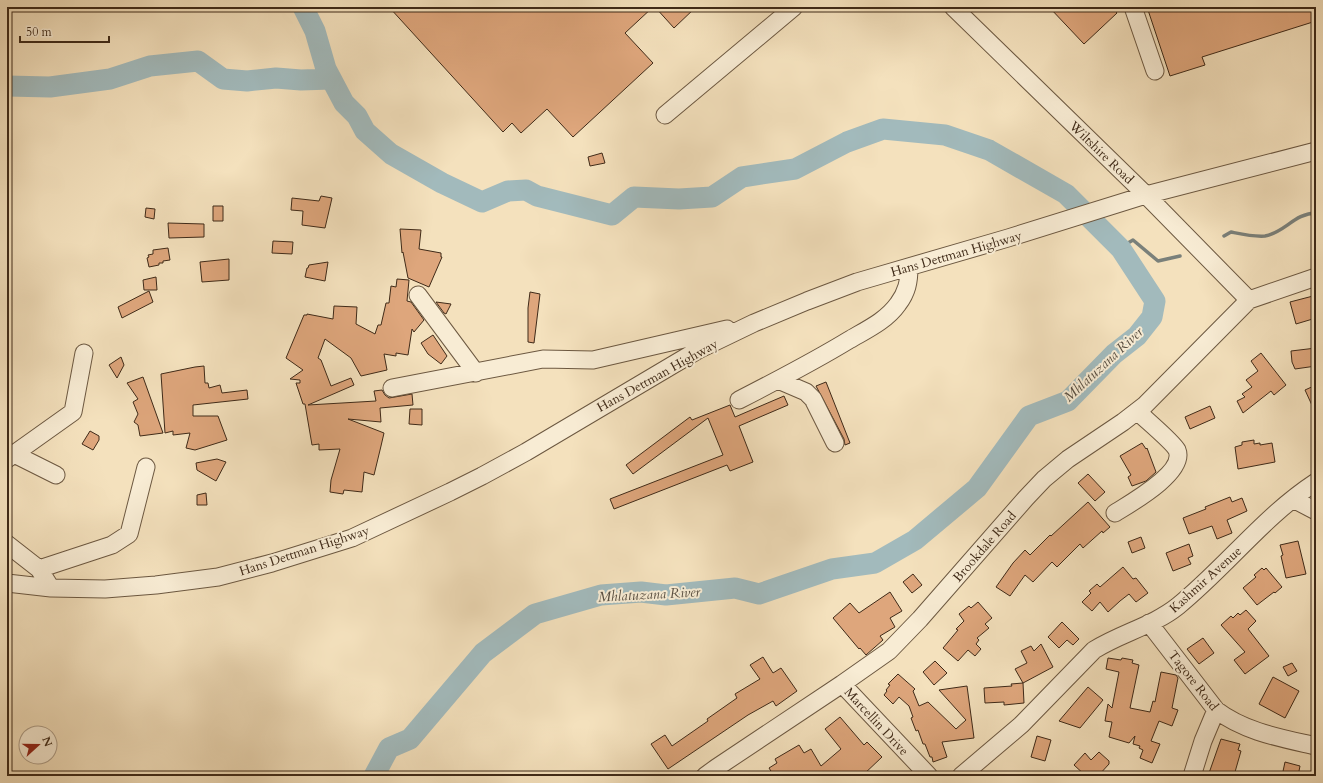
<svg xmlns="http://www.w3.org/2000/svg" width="1323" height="783" viewBox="0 0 1323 783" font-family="Cardo,serif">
  <rect width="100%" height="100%" fill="#f4e1bd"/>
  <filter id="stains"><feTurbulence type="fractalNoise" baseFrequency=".005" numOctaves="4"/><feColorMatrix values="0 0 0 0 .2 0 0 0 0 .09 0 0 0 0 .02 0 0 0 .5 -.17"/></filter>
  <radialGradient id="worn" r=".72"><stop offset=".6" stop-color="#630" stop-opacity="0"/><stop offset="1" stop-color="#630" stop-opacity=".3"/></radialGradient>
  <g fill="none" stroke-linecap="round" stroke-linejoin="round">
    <path stroke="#7a807a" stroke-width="3.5" d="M1224,236L1231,232C1241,234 1254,237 1265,236C1284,233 1295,213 1316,213
      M1125,256L1128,243L1133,240L1158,261L1180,256"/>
    <path stroke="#a2babc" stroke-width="21" d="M303,7L315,31L326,69L344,103L357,116L365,131L391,154L442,183L482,202L508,191L526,190L537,196L612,215L634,197L679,199L712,197L742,177L795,169L847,142L883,129L945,135L989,150L1066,194L1121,249L1155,301L1152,317L1137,336L1114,354L1068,401L1029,416L977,488L915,540L875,563L832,569L759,594L735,588L666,595L641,592L601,595L535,614L483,653L410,739L389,748L374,776
      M7,86L50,87L110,79L150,66L198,61L223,79L247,81L276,78L301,80L331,79"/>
  </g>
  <path fill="#dea67c" stroke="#3f2a18" d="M389,7H653L625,33L653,63L573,137L547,109L521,133L512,123L503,132Z
    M655,7H696L674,28Z
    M1049,7H1112L1117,13L1084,44Z
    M1147,7H1316V21L1202,57L1205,65L1170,76Z
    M602,153L605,163L590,166L588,157Z
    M321,196L332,198L325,228L302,225L303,211L291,210L292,198L319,201Z
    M213,206H223V221H213Z
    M146,208L155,209L154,219L145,217Z
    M168,223L204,224V237L169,238Z
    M400,229L421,230L419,249L441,253V257H442L429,287L408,278L403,252L402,253Z
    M273,241L293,242L292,254L272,253Z
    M168,248L170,260L163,261V263H159V265L149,267L147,258L149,257L148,255L153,254V250Z
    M229,259V280L202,282L200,262Z
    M328,262L325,281L305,277L307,268H308L309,265Z
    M156,277L157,290H144L143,280Z
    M397,279L409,280L407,301L411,302L424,320L414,332L412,329L408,355L396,353V356L384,354L387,370L361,376L351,358L325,339L318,358L321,360L331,386L351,378L354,385L308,405L376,401L374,391L382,390L385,395L389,398L412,394L413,405L380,408L381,422L348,419L384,433L381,446L374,475L364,472L362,492L344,490L343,494L330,492L331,480L340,449L319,450V444L312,445L305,404H303L296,383H300V380L290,379L303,370L286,358L304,315H307V314L333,319L334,306L357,307L356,324L375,334L378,325H381L386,303H389L391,286L396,287Z
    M149,291L153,302L122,318L118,307Z
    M530,292L540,294L534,343L528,342V308Z
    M1313,296L1316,306V318L1296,324L1290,302Z
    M436,302L451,304L446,314L444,313Z
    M433,335L447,356L441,364L428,354L421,343Z
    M1316,348V366L1295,369L1292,362L1291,351Z
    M1261,353L1286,385L1274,395L1271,391L1243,413L1237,401L1245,397L1242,394L1252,387L1246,380L1258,371L1251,361Z
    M121,357L124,365L117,378L109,365Z
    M204,366L205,383H208L209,388L220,385L222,393L247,390L248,399L193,405V416H218L227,440L195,450L186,448L190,433L173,435V431L165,433L161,374L195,367Z
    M143,377L163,433L140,436L138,425L134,422L138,414L133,402L138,399L127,383Z
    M826,382L850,443L845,445L844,439L816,386Z
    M1316,385V414L1305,390Z
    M784,396L788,405L739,426L753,462L730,471L727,465L614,509L610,499L723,455L708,418L633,474L626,465L690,417L692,420L730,405L735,417Z
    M1210,406L1215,418L1190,429L1185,417Z
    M410,409H422V425L409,424Z
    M90,431L99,436V440L93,450L82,444Z
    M1254,440V444L1260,443V445L1272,443L1275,462L1238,469L1235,447L1242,445V442Z
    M1142,443L1146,449L1147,448L1156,472L1146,481L1132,486L1128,477L1131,475L1120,456Z
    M217,459L226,462L216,481L197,470L196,463Z
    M1088,474L1105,492L1095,501L1078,483Z
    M206,493L207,505H197V495Z
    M1230,497L1232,502L1242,498L1247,511L1227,520L1232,533L1217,539L1212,526L1189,534L1183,518L1206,509L1205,507Z
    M1088,502L1110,527L1103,533L1102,531L1083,548L1080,544L1057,567L1052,562L1033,582L1025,575L1010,596L996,587L1013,563L1025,550L1030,555L1050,535L1051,536Z
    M1141,537L1145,548L1132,553L1128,542Z
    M1298,541L1306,574L1286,578L1281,556L1283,555L1280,545Z
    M1189,544L1193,556L1188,558L1191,564L1173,571L1166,553Z
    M1123,567L1133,579L1136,578L1148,593L1136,602L1129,594L1120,601L1108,612L1100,602L1092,611L1082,602L1091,593L1089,591L1097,584L1100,587Z
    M1262,568L1264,570L1266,568L1282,587L1275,593L1274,592L1257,605L1243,588L1256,577L1254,575Z
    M913,574L922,585L912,593L903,582Z
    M890,592L902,611L890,618L895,627L880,636L883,640L866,655L860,648L859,649L833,618L850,603L859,613Z
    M978,602L992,618L985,624L989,628L977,638L979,640L976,644L981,649L975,656L968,650L958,661L943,648L958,630L956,629L964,621L959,614L969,606L971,608Z
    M1246,610L1256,621L1248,629L1269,656L1245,674L1234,660L1245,652L1221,625L1231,616L1233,618L1238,613L1240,615Z
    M1062,622L1079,639L1073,645L1067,640L1059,648L1048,637Z
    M1203,638L1214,653L1199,664L1187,649Z
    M1041,644L1053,667L1023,683L1015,669L1027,663L1021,651L1031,646L1034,651Z
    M763,657L773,673L781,668L797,691L776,706L773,701L748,715L668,769L651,744L665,735L672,746L708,721L707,719L737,698L735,694L760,679L750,665Z
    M1108,658L1121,660L1122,658L1133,660L1132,663L1139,665L1130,708L1150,712L1153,701L1155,702L1161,672L1176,675L1178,678L1172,708L1178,710L1172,726L1159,721L1151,741L1160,744L1152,763L1140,758L1143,750L1139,748L1140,746L1133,744L1135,736L1129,743L1109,737L1112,722L1105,721L1108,704L1112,708L1119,672L1106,669Z
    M935,661L947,673L934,685L923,672Z
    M1292,663L1297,671L1288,676L1283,667Z
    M898,674L915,689L913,691L919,706L928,702L956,729L966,720L939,690L967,686L974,738L942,742L947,757L933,762L932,757H930L925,744H923L918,730L916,731L911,718L913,717L909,706L899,697L893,704L884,695L887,691L886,690L890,685L888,684Z
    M1273,677L1299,691L1285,718L1259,704Z
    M1023,683L1024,703L1004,705V702L985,703L984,688L1012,686L1011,684Z
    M1088,687L1103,700L1080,728L1059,721Z
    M840,717L864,745L867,742L882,757L862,776H774L769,768L777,763L775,759L799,745L804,753L811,749L821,766L841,749L825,729Z
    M1037,736L1051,740L1045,761L1031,757Z
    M1221,739L1240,744L1238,750L1241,751L1235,772H1233L1237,773V776H1208Z
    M1099,752L1109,761V764L1098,776H1086L1074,765L1085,753L1091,760Z
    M1285,762L1300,766L1298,776H1282Z"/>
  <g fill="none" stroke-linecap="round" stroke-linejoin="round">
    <g stroke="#6c5841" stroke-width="19">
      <path id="minor" d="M953,7L1146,195L1249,300
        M1133,7L1155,71
        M665,115L794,7
        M418,295L476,373
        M778,380L806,392L813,399L835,443
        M392,388L543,359L593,360L727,329
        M739,400C776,381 813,362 849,340C866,330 886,321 898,304C907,292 909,282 909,267
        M14,454L73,412L84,353
        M7,459L14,454L56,475
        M1293,499L1316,511
        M1115,513C1131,503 1186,472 1177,450C1173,442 1145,419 1137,411
        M7,544L39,569
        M7,583L51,588L105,589L156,585L218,577L272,563L352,538L450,492L482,476L526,452L698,350L754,323L807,301L857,282L1008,238L1146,195L1316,151
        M51,588L39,569L112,545L129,534L146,467
        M1149,623L1216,710C1245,732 1281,738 1316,746
        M842,684L929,776
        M705,776L716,768L842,684L889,651L920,619L1026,498L1044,479L1068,459L1123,422L1145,405L1249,300L1316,277
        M961,776L1021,725L1094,650C1121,633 1153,626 1178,606C1226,567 1264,516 1316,482
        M1192,776L1203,741L1216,710"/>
    </g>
    <use href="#minor" stroke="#f8ecd4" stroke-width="17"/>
  </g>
  <g text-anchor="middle" stroke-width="4" stroke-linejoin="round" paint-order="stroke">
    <g font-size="13" fill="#3f2a18" stroke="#f8ecd4">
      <text transform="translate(1102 152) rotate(44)" y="5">Wiltshire Road</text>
      <text transform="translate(956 253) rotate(-16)" y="5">Hans Dettman Highway</text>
      <text transform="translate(657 375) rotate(-29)" y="5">Hans Dettman Highway</text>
      <text transform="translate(984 546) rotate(-49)" y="5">Brookdale Road</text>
      <text transform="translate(304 550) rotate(-18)" y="5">Hans Dettman Highway</text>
      <text transform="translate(1205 579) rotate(-42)" y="5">Kashmir Avenue</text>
      <text transform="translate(1194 680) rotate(52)" y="5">Tagore Road</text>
      <text transform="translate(877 721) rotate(47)" y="5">Marcellin Drive</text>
    </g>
    <g font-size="14" font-style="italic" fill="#584e41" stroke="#f8ecd4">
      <text transform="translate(1103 364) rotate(-43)" y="5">Mhlatuzana River</text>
      <text transform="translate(649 594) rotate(-3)" y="5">Mhlatuzana River</text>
    </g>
  </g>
  <rect width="1323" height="783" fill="none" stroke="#f4e1bd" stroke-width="24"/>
  <rect x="8" y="8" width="1307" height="767" fill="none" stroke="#3f2a18" stroke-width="2"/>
  <rect x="12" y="12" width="1299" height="759" fill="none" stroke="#3f2a18"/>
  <g transform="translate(38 745) rotate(69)"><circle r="19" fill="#f8ecd4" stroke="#ae9e89"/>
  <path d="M0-3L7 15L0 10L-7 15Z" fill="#8f2418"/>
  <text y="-6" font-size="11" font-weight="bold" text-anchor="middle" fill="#3f2a18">N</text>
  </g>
  <path d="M20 36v6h89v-6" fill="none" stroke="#3f2a18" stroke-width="2"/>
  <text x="26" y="36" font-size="12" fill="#3f2a18" stroke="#f8ecd4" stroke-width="3" paint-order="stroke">50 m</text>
  <rect width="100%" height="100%" filter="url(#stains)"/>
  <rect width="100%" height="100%" fill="url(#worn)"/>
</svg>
